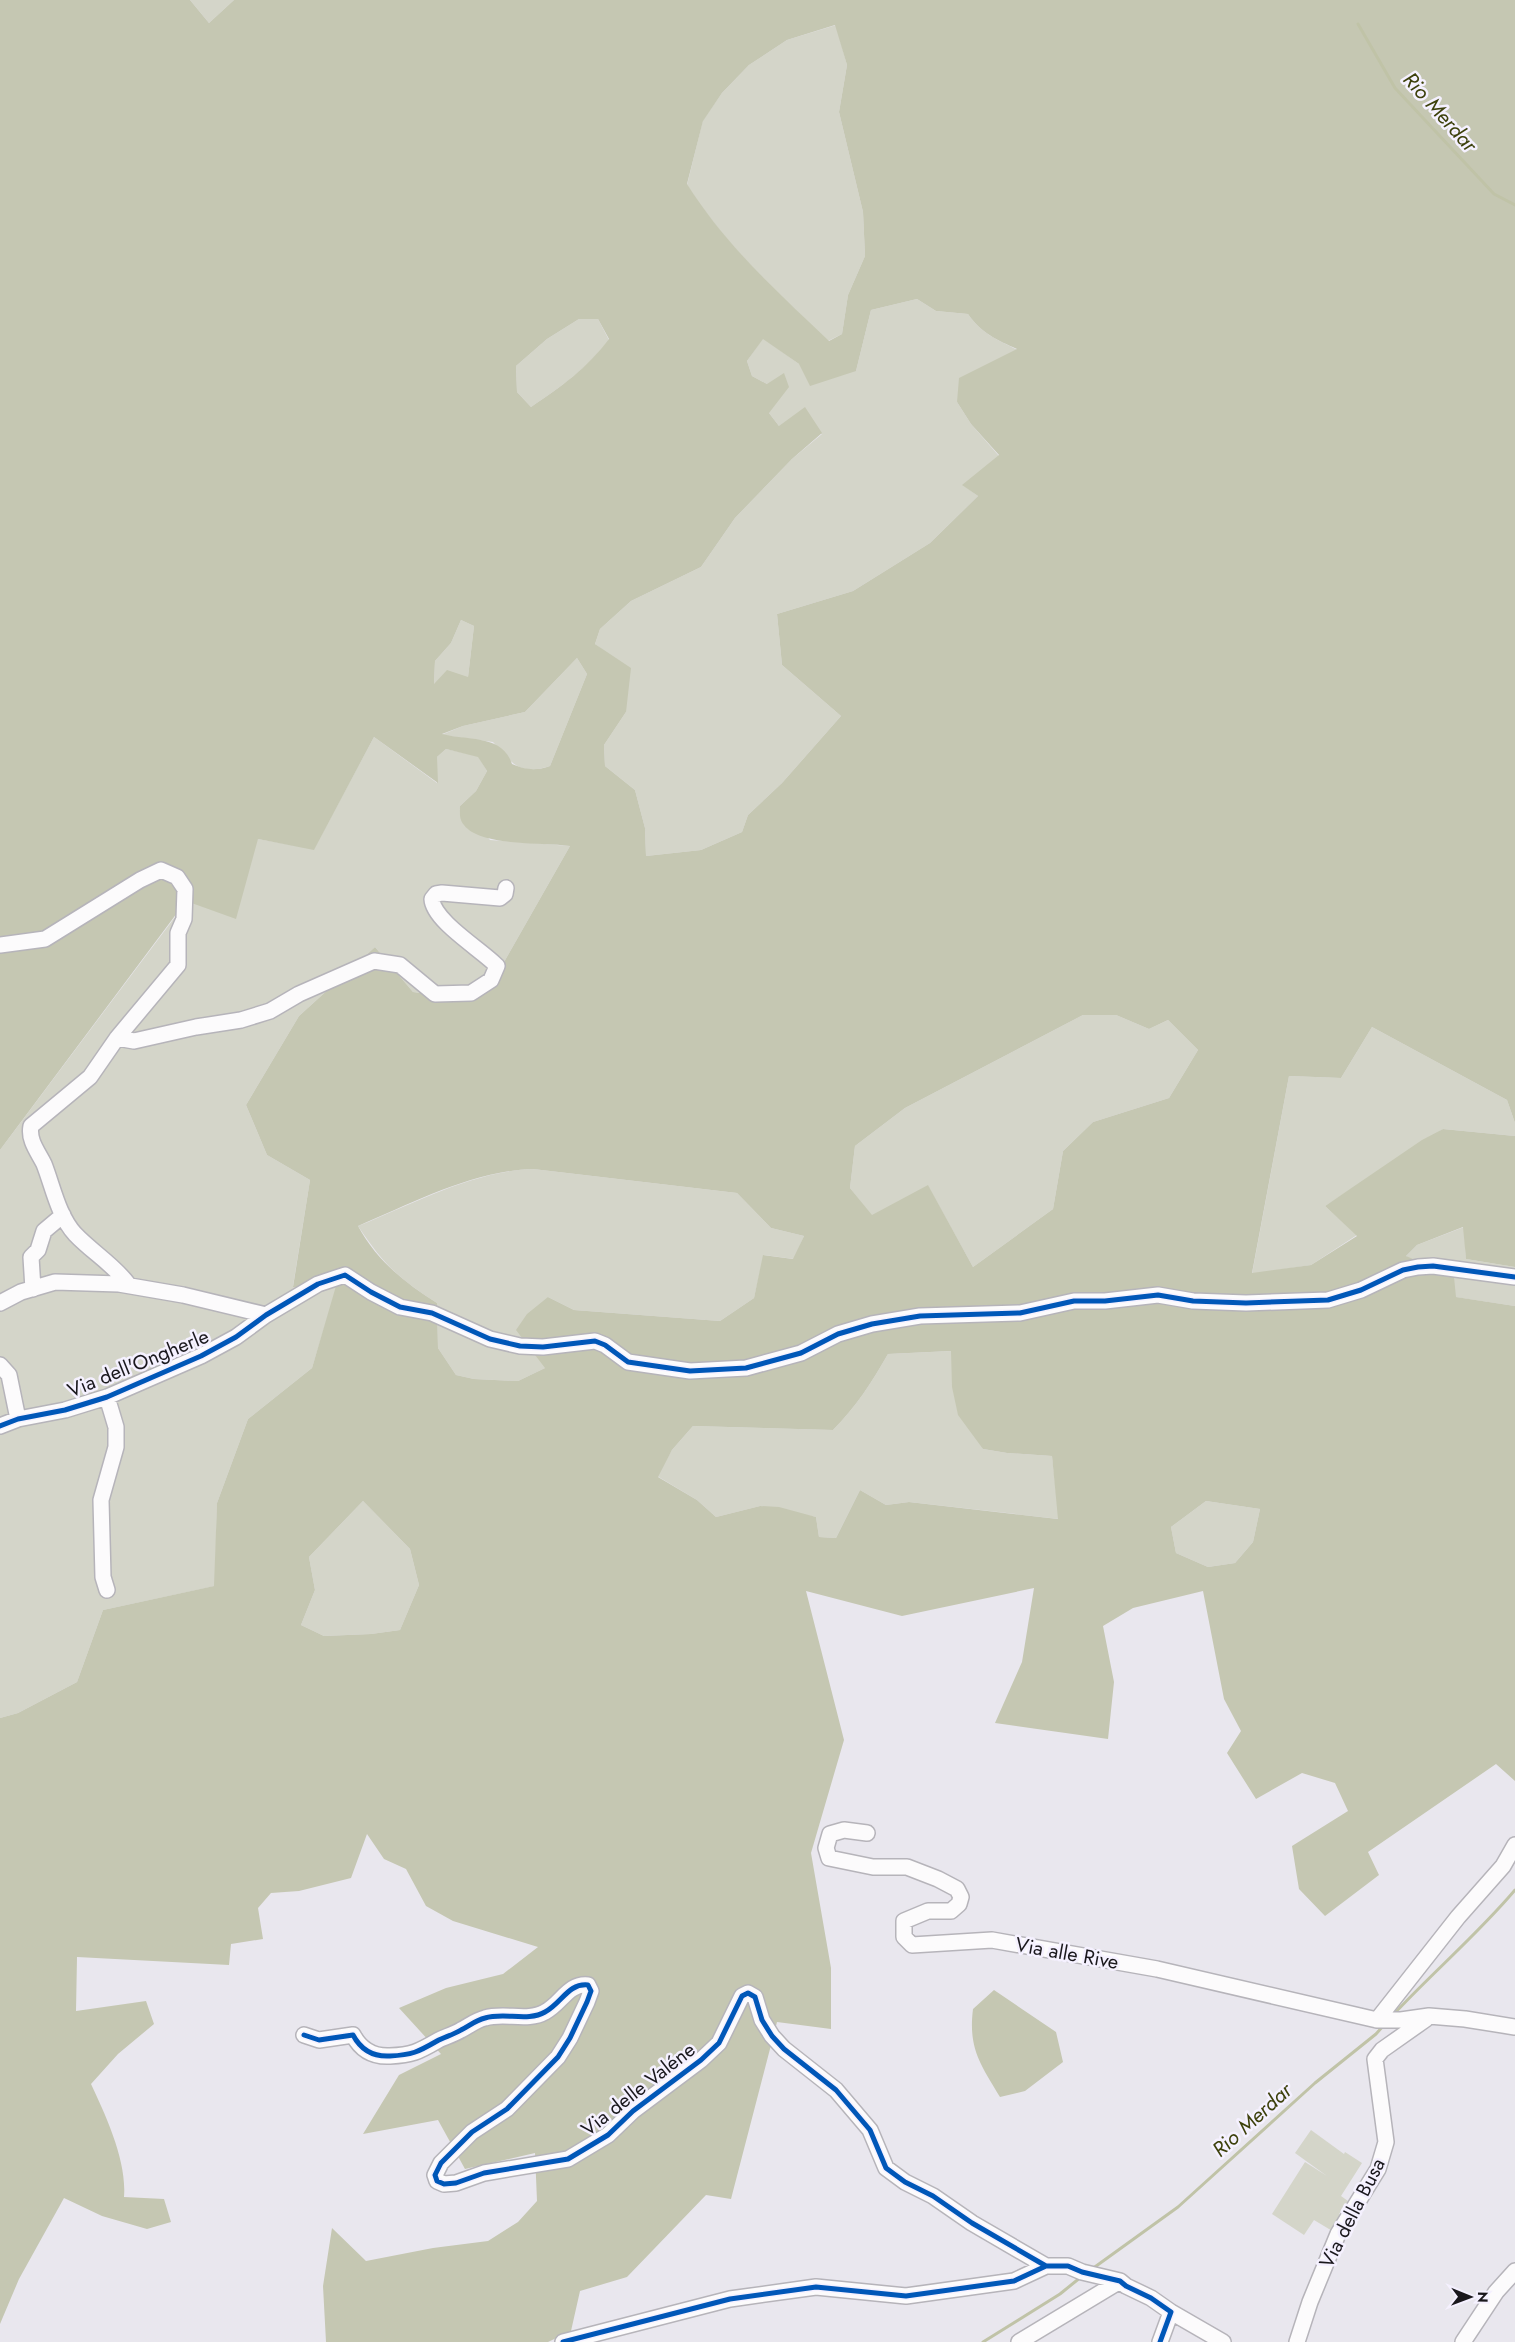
<svg xmlns="http://www.w3.org/2000/svg" width="1515" height="2342" viewBox="0 0 1515 2342" font-family="Jost,sans-serif">
  <rect width="100%" height="100%" fill="#e9e7ee"/>
  <path fill="#d4d5c9" d="M190,0H234L209,23Z
    M836,25L847,65L839,112L863,212L865,256L848,295L842,334L828,341C776,291 727,247 687,185L703,120L722,93L749,65L787,40Z
    M917,299L936,311L968,314C981,333 997,340 1018,350L957,402L971,424L999,456L963,485L978,496L930,543L853,591L777,614L782,665L841,716L782,783L748,815L742,832L701,850L646,856L645,828L635,790L605,766L604,745L626,712L611,656L595,644L600,629L631,601L701,567L735,518L792,459L822,434L779,426L769,413L767,384L752,376L747,361L763,338L799,364L856,371L871,310Z
    M579,319H598L609,340C586,369 562,386 531,407L517,392L516,366L547,339Z
    M461,620L474,626L468,677L434,684L435,661L451,643Z
    M577,658L587,674L550,766C520,776 511,763 493,742L441,735L463,726L525,712Z
    M374,737L437,783V757L446,749L478,756L487,771L476,791L460,806L490,840L570,846L495,978L473,1000L413,992L375,947L299,1016L246,1105L267,1155L310,1180L293,1286H337L312,1368L248,1419L217,1503L215,1586L103,1610L77,1682L18,1713L0,1718V1150L187,901L258,839L314,849Z
    M1083,1015H1116L1149,1029L1168,1020L1198,1050L1169,1098L1093,1122L1063,1151L1053,1209L973,1267L928,1186L872,1216L850,1188L855,1146L905,1108Z
    M1372,1027L1507,1100L1515,1123V1136L1443,1129L1325,1206L1357,1235L1311,1265L1252,1274L1289,1076L1341,1078Z
    M533,1169L737,1193L771,1228L804,1236L794,1259L764,1255L754,1298L720,1321L574,1310L548,1297L545,1368L518,1381L474,1379L456,1375L438,1348L437,1303C398,1278 384,1265 358,1226C413,1204 472,1171 533,1169Z
    M1464,1227L1466,1259L1515,1267V1306L1455,1297L1406,1256L1417,1245Z
    M952,1351L983,1449L1007,1453L1052,1456L1059,1519L909,1502L886,1505L860,1490L836,1538L819,1537L816,1517L760,1506L716,1517L697,1500L657,1476L672,1450L693,1426L833,1430C856,1407 872,1382 888,1354Z
    M363,1501L410,1549L419,1585L400,1630L371,1634L324,1636L301,1625L315,1590L309,1557Z
    M1206,1501L1260,1509L1253,1542L1235,1563L1208,1567L1176,1553L1171,1527Z
    M1311,2130L1344,2154L1345,2152L1362,2163L1341,2196L1348,2201L1339,2214L1343,2217L1334,2232L1314,2220L1304,2235L1272,2214L1305,2162L1327,2176L1295,2153Z"/>
  <path fill="#c5c7b2" fill-rule="evenodd" d="M0,0H190L209,23L234,0H1515V1123L1507,1100L1372,1027L1341,1078L1289,1076L1252,1273L1311,1265L1357,1236L1325,1206L1422,1140L1443,1129L1515,1136V1267L1466,1259L1463,1227L1417,1245L1406,1256L1454,1277L1456,1297L1515,1306V1781L1496,1764L1368,1852L1379,1875L1325,1916L1299,1889L1292,1846L1348,1811L1335,1783L1302,1773L1256,1799L1227,1753L1241,1731L1224,1699L1203,1591L1133,1608L1103,1626L1114,1682L1108,1739L995,1723L1022,1662L1034,1588L902,1616L806,1591L844,1740L811,1853L831,1968V2029L777,2022L731,2199L706,2195L627,2277L580,2291L571,2331L548,2342H326L323,2286L332,2228L366,2261L433,2248L488,2241L518,2222L537,2201L535,2153L465,2169L438,2120L363,2134L399,2075L441,2054L399,2008L446,1988L503,1974L538,1947L453,1921L426,1906L406,1869L384,1859L367,1834L351,1878L299,1891L271,1893L258,1908L263,1939L231,1944L229,1965L77,1957L76,2011L146,2001L154,2024L118,2054L91,2084C106,2116 127,2161 124,2197L164,2199L171,2222L147,2229L102,2216L64,2198L19,2279L0,2324V1718L18,1713L77,1682L103,1610L214,1586L217,1503L248,1419L312,1368L336,1286L293,1287L310,1180L267,1155L246,1105L299,1016L375,947L413,992L473,1000L495,978L570,846C545,842 480,847 464,825C459,819 460,814 460,806L476,791L487,771L478,757L446,749L437,757L438,783L374,737L314,850L258,839L236,919L186,901L0,1150ZM835,25L847,65L839,112L863,212L865,256L848,295L842,334L829,341C776,290 727,247 687,184L703,121L722,93L749,65L787,40ZM917,299L936,311L968,314C981,333 997,340 1017,349L959,378L957,402L971,424L999,455L962,485L978,496L930,543L853,591L777,614L782,665L841,716L782,783L748,815L742,832L701,850L646,856L645,828L635,790L605,766L604,745L626,712L631,668L595,644L600,629L631,601L701,567L735,518L792,459L822,433L805,407L779,426L769,413L789,387L784,373L767,384L752,376L747,361L763,339L799,364L810,386L856,371L871,310ZM579,319H598L609,339C586,369 562,386 531,407L517,392L516,366L547,339ZM461,620L474,626L468,677L447,670L434,684L435,661L451,643ZM577,658L587,674L550,766C535,771 527,770 512,764C502,734 468,741 442,734L463,726L525,712ZM1083,1015H1116L1149,1029L1168,1020L1198,1050L1169,1098L1093,1122L1063,1151L1053,1209L973,1267L928,1185L872,1215L850,1188L855,1146L905,1108ZM533,1169L737,1193L771,1228L804,1236L793,1259L763,1255L754,1298L720,1321L574,1310L548,1297L527,1314L516,1330L545,1368L518,1381L474,1379L456,1375L438,1348L437,1303C404,1282 377,1261 358,1226C413,1203 472,1171 533,1169ZM951,1351L952,1387L958,1415L983,1449L1007,1453L1052,1456L1058,1519L909,1502L886,1505L860,1490L836,1538L819,1537L816,1517L779,1507L760,1506L716,1517L697,1500L658,1477L672,1450L693,1426L833,1430C856,1407 872,1382 888,1354ZM363,1501L410,1549L419,1585L400,1630L371,1634L324,1636L301,1625L315,1590L309,1557ZM1206,1501L1260,1509L1253,1542L1235,1563L1208,1567L1176,1553L1171,1527Z
    M994,1990L1056,2032L1063,2062L1025,2091L1000,2097C981,2065 968,2049 973,2009Z"/>
  <g fill="none" stroke-linecap="round" stroke-linejoin="round">
    <path stroke="#c0c3a7" stroke-width="3" d="M1358,24L1395,88L1494,194L1515,205
      M1393,2015C1433,1972 1478,1934 1515,1890
      M1092,2269L1178,2207L1315,2083L1376,2034L1384,2025
      M983,2342L1060,2294L1081,2277"/>
    <g stroke="#b6b4ba" stroke-width="18">
      <path id="minor" d="M0,945L45,939L140,880L161,870L177,877L185,889L184,919L178,933V965L117,1038L90,1077L31,1126C28,1140 38,1152 44,1164C53,1187 58,1215 75,1234C92,1252 114,1265 128,1284
        M117,1038L134,1041L196,1027L241,1020L270,1011L299,994L374,961L400,965L435,994L471,993L491,980L497,966C482,950 433,921 432,899L436,894L442,893L500,898L505,894L506,888
        M33,1289L31,1257L38,1250L44,1231L63,1215
        M0,1303L21,1292L55,1282L119,1284L183,1295L266,1315
        M0,1365L9,1375L18,1419
        M107,1397L116,1427V1447L101,1500L103,1577L107,1590
        M0,1426L18,1419L65,1410L107,1397L201,1356L236,1337L266,1315L318,1284L345,1275L371,1292L400,1307L432,1313L490,1339L520,1346L543,1347L595,1341L605,1345L628,1362L690,1371L746,1368L801,1353L838,1334L872,1324L920,1316L1020,1313L1074,1301H1105L1158,1295L1193,1301L1246,1303L1328,1300L1361,1290L1403,1270L1418,1267L1433,1266L1515,1277
        M867,1833L844,1830L830,1834L826,1848L829,1858L873,1867H907L938,1879L957,1889L961,1897L959,1904L951,1911H928L904,1921V1937L912,1945L992,1940L1157,1969L1377,2020H1401L1429,2016L1465,2019L1515,2027
        M1377,2020L1458,1917L1503,1866L1515,1845
        M304,2035L319,2040L353,2035C361,2050 373,2057 390,2056C412,2055 418,2052 437,2041C444,2037 453,2035 461,2030C469,2026 476,2020 485,2018C504,2012 528,2022 545,2012C562,2003 568,1983 588,1985L591,1991L587,2002L570,2038L558,2057L507,2109L472,2132L441,2163L435,2175L437,2181L444,2184L456,2183L484,2173L568,2159L608,2135L633,2111L701,2060L719,2043L742,1996L748,1993L755,1997L762,2020L772,2036L784,2049L836,2090L870,2130L886,2168L905,2182L933,2196L972,2223L1046,2266
        M563,2342L730,2299L816,2287L906,2296L1014,2281L1046,2266H1068L1082,2272L1120,2281L1126,2286L1151,2298L1171,2312L1223,2342
        M1019,2342L1120,2281
        M1160,2342L1171,2312
        M1297,2342L1310,2302L1338,2234L1378,2169L1386,2142L1375,2059L1382,2050L1426,2019
        M1463,2342L1496,2292L1515,2271"/>
    </g>
    <use href="#minor" stroke="#fcfbfc" stroke-width="15"/>
    <g stroke="#f5f1ff" stroke-width="8">
      <path id="cycleway" d="M0,1426L18,1419L65,1410L107,1397L201,1356L236,1337L266,1315L318,1284L345,1275L371,1292L400,1307L432,1313L490,1339L520,1346L543,1347L595,1341L605,1345L628,1362L690,1371L746,1368L801,1353L838,1334L872,1324L920,1316L1020,1313L1074,1301H1105L1158,1295L1193,1301L1246,1303L1328,1300L1361,1290L1403,1270L1418,1267L1433,1266L1515,1277
        M304,2035L319,2040L353,2035C361,2050 373,2057 390,2056C412,2055 418,2052 437,2041C444,2037 453,2035 461,2030C469,2026 476,2020 485,2018C504,2012 528,2022 545,2012C562,2003 568,1983 588,1985L591,1991L587,2002L570,2038L558,2057L507,2109L472,2132L441,2163L435,2175L437,2181L444,2184L456,2183L484,2173L568,2159L608,2135L633,2111L701,2060L719,2043L742,1996L748,1993L755,1997L762,2020L772,2036L784,2049L836,2090L870,2130L886,2168L905,2182L933,2196L972,2223L1046,2266
        M563,2342L730,2299L816,2287L906,2296L1014,2281L1046,2266H1068L1082,2272L1120,2281L1126,2286L1151,2298L1171,2312L1160,2342"/>
    </g>
    <use href="#cycleway" stroke="#0057b8" stroke-width="5"/>
  </g>
  <g text-anchor="middle" stroke-width="5" stroke-linejoin="round" paint-order="stroke">
    <g font-size="20" fill="#1a181d" stroke="#f5f1ff">
      <text transform="translate(138 1363) rotate(-22)" y="7">Via dell'Ongherle</text>
      <text transform="translate(1067 1953) rotate(10)" y="7">Via alle Rive</text>
      <text transform="translate(638 2089) rotate(-38)" y="7">Via delle Valéne</text>
      <text transform="translate(1352 2213) rotate(-63)" y="7">Via della Busa</text>
    </g>
    <g font-size="21" font-style="italic" fill="#3d410c" stroke="#f5f1ff">
      <text transform="translate(1440 112) rotate(48)" y="7">Rio Merdar</text>
      <text transform="translate(1252 2120) rotate(-42)" y="7">Rio Merdar</text>
    </g>
  </g>
  <g transform="translate(1470 2297) rotate(91)" stroke="#f5f1ff" stroke-width="4" paint-order="stroke">
  <path d="M0-4L9 19L0 12L-9 19Z" fill="#1a181d"/>
  <text y="-8" font-size="14" font-weight="bold" text-anchor="middle" fill="#1a181d">N</text>
  </g>
</svg>
